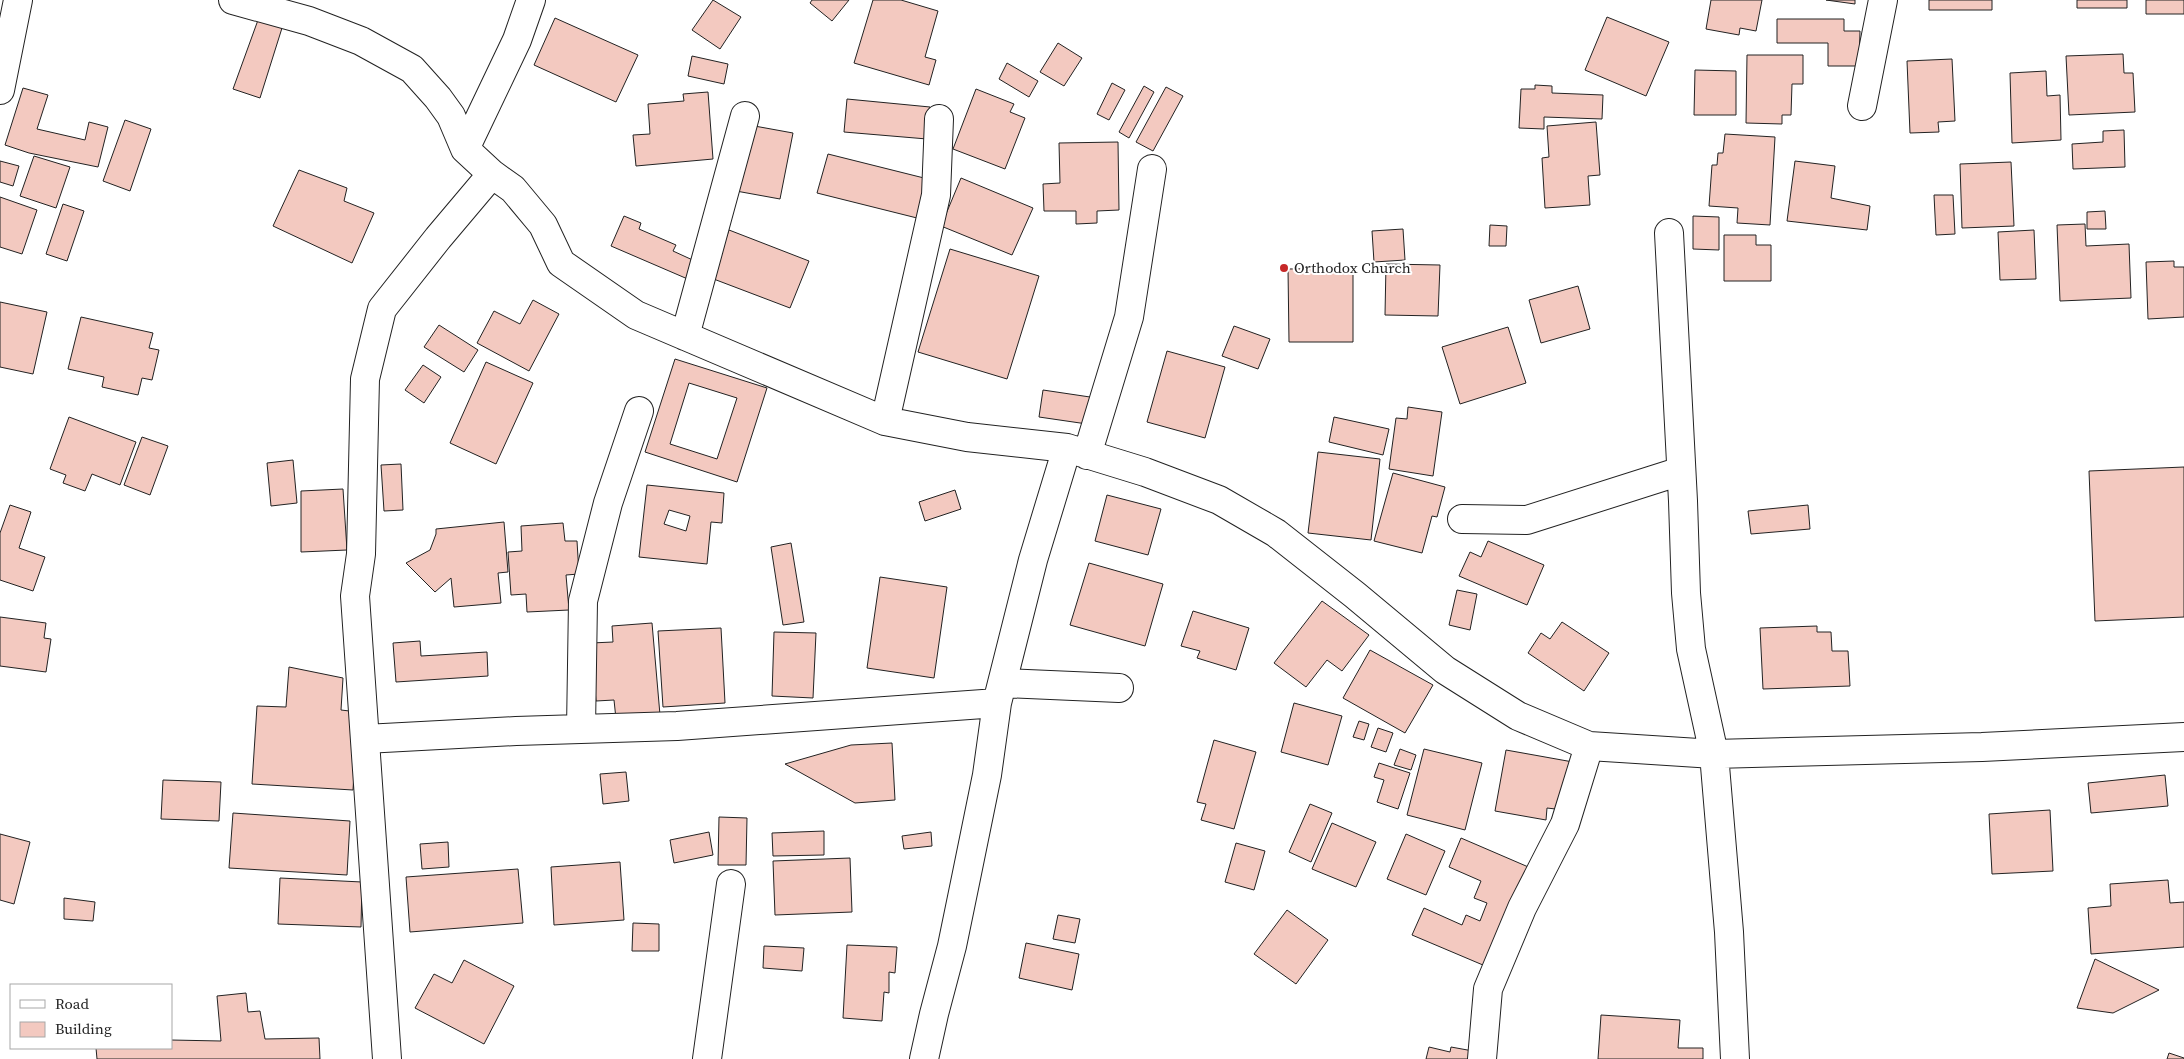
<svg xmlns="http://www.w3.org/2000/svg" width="2184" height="1059" viewBox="0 0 2184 1059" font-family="'Source Serif 4',serif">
  <rect width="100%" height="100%" fill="#fff"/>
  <path fill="#f3c9c0" stroke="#222" fill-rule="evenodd" d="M713,0L741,17L720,49L692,30Z
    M812,0H849L832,21L810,3Z
    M873,0H901L938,11L925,57L936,60L929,85L854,63Z
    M1711,0H1762L1756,31L1740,28L1739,35L1706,29Z
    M1826,0H1855V4Z
    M1929,0H1992V10H1929Z
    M2077,0H2127V8H2077Z
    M2146,0H2184V14H2146Z
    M1607,17L1669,42L1646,96L1585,70Z
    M555,18L638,55L616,102L534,65Z
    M1777,19H1844V31H1860L1859,66H1828V43H1777Z
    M258,20L282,28L260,98L233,89Z
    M1058,43L1082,58L1064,86L1040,72Z
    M2123,54L2124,73H2133L2135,112L2069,115L2066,56Z
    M1747,55H1803V84H1792L1791,115H1782V124L1746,123Z
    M692,56L728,64L724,84L688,76Z
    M1952,59L1955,121L1938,122L1939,132L1910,133L1907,61Z
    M1007,63L1038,81L1029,97L999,79Z
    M1695,70L1736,71V115H1694Z
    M2046,71L2047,96L2060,95L2061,140L2012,143L2010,73Z
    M1112,83L1125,90L1109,120L1097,114Z
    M1535,85L1552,86V93L1603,95L1602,119L1544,117V129L1519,128L1521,89H1535Z
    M1144,86L1154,92L1129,138L1119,132Z
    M1166,87L1183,96L1153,151L1136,142Z
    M23,88L48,95L37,129L85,140L89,122L108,127L98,167L29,153L5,145Z
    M976,89L1014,104L1010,112L1025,118L1005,169L953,149Z
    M708,92L713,159L636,166L633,135L650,134L648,104L684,101L683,94Z
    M847,99L930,107L927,139L844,132Z
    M125,120L151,129L130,191L103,181Z
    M1596,122L1600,175L1588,176L1590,205L1545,208L1542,158L1549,157L1547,126Z
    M749,125L793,133L780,199L736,191Z
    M2124,130L2125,167L2073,169L2072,144L2103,142V131Z
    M1725,134L1775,137L1770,225L1737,223L1738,208L1709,206L1712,165H1717L1718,153H1723Z
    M1118,142L1119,210L1097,211V223L1076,224V211H1044L1043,184L1060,183L1059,143Z
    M828,154L932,180L921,219L817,193Z
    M34,156L70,167L56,208L20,196Z
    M0,161L19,166L13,186L0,182Z
    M1795,161L1835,166L1831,198L1870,206L1867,230L1787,221Z
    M2011,162L2014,226L1962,228L1960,164Z
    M299,170L347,188L344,201L374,213L352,263L273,226Z
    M961,178L1033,208L1012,255L941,226Z
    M1934,195H1953L1955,234L1936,235Z
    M0,197L37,210L22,254L0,247Z
    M63,204L84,211L67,261L46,254Z
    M2105,211L2106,229H2087V212Z
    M624,216L641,223L639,229L676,245L673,251L697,262L690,280L611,246Z
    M1693,216L1719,217V250L1693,249Z
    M2085,224L2086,246L2129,244L2131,298L2060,301L2057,225Z
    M1490,225L1507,226L1506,246H1489Z
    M1403,229L1405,260L1374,262L1372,231Z
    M729,230L809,261L790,308L711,278Z
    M2034,230L2036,279L2000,280L1998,232Z
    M1724,235H1756V245H1771V281H1724Z
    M950,249L1039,276L1007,379L918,352Z
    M2174,261V267H2184V317L2148,319L2146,262Z
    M1386,264L1440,265L1438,316L1385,315Z
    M1353,268V342H1289L1288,269Z
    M1578,286L1590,329L1541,343L1529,300Z
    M533,300L559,314L529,371L477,343L494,311L520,324Z
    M0,302L47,312L33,374L0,367Z
    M81,317L153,333L149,348L159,350L152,380L142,378L138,395L102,387L104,377L68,369Z
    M439,325L478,350L464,372L424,347Z
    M1234,326L1270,339L1258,369L1222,356Z
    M1508,327L1526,383L1460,404L1442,347Z
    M1167,351L1225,367L1205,438L1147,422Z
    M675,359L767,388L737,482L645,452ZM689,383L737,398L717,459L670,444Z
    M486,362L533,383L496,464L450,443Z
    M423,365L441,377L424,403L405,390Z
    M1043,390L1090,397L1087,424L1039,417Z
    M1408,407L1442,412L1433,476L1389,469L1396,418L1407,419Z
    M69,417L136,442L120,485L92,474L85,491L63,483L66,475L50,469Z
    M1334,417L1389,429L1383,455L1329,442Z
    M142,437L168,446L150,495L124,485Z
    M1318,452L1380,459L1371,540L1308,533Z
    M293,460L297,503L271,506L267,463Z
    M401,464L403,510L384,511L381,465Z
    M2184,467V617L2095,621L2089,471Z
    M1393,473L1445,487L1437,517L1432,516L1422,553L1374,541Z
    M647,485L724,493L722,523L711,522L707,564L639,557ZM669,510L690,516L686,531L664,524Z
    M343,489L347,550L301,552V491Z
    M955,490L961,509L925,521L919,502Z
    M1107,495L1161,509L1148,555L1095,541Z
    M10,505L31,512L19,548L45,557L33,591L0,580V533Z
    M1808,505L1810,529L1751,534L1748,511Z
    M504,522L508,572L498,573L501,603L454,607L451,578L435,592L406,563L430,550L436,534V529Z
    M563,523L565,541H577L579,574L566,575L569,610L527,612L526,594L511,595L508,552L522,551L521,526Z
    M1488,541L1544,565L1527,605L1459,576L1470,552L1481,557Z
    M791,543L804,622L783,625L771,547Z
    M1089,563L1163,584L1145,646L1070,625Z
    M880,577L947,587L934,678L867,668Z
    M1457,590L1477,594L1470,630L1449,625Z
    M1322,601L1369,635L1342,671L1327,660L1306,687L1274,663Z
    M1193,611L1249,628L1236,670L1197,658L1200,651L1181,646Z
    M0,617L46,623L44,638L51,639L46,672L0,666Z
    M1562,622L1609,653L1584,691L1528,653L1541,633L1550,639Z
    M652,623L660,715L616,719L614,700L596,701L591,643L613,642L612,626Z
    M1817,626V632H1831L1832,651H1848L1850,686L1763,689L1760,628Z
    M721,628L725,703L663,707L658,631Z
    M774,632L816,633L813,698L772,696Z
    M420,641L421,656L487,652L488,676L396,682L393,643Z
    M1370,650L1433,685L1405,733L1343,698Z
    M289,667L343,678L341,710L358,712L353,790L252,784L257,706L286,707Z
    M1294,703L1342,716L1328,765L1281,752Z
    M1359,721L1369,724L1364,740L1353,737Z
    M1378,728L1393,733L1386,752L1371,747Z
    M1214,740L1256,752L1234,829L1201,820L1206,804L1197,802Z
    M892,743L895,800L855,803L785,764L851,745Z
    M1400,749L1416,755L1411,770L1394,765Z
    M1424,749L1482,763L1465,830L1407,815Z
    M1506,750L1573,762L1564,810L1547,808L1546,820L1495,811Z
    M1379,763L1410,773L1398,809L1377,802L1384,780L1374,777Z
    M626,772L629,801L603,804L600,774Z
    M2165,775L2168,806L2091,813L2088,783Z
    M163,780L221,782L219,821L161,819Z
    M1310,804L1332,813L1311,862L1289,852Z
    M2050,810L2053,871L1992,874L1989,814Z
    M233,813L350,821L347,875L229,868Z
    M719,817L747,818L746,865H718Z
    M1332,823L1376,842L1356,887L1312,869Z
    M824,831V855L773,856L772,833Z
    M709,832L713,855L674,863L670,840Z
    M931,832L932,846L904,849L902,836Z
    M0,834L30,842L14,904L0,900Z
    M1406,834L1445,851L1426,895L1387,879Z
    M1461,838L1533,869L1490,968L1412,935L1424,908L1462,925L1466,915L1480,921L1487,903L1474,898L1481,881L1449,867Z
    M448,842L449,867L422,869L420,844Z
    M1236,843L1265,851L1254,890L1225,882Z
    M850,858L852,912L775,915L773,861Z
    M620,862L624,920L554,925L551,867Z
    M518,869L523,923L410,932L406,877Z
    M280,878L362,882L361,927L278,924Z
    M2168,880L2170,903L2184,902V947L2091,954L2088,908L2111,906L2110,884Z
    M64,898L95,902L93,921L64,919Z
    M1287,910L1328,940L1296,984L1254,954Z
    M1058,915L1080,919L1075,943L1053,939Z
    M633,923L659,924V951H632Z
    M1026,943L1079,954L1072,990L1019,978Z
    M847,945L897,947L895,973L889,972V993L884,992L882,1021L843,1018Z
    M764,946L804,948L802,971L763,968Z
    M2095,959L2159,990L2113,1013L2077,1008Z
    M464,960L514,986L484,1044L415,1008L434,974L452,983Z
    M246,993L248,1012L260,1011L265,1039L319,1038L320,1059H97L96,1048H171V1040L221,1041L217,996Z
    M1601,1015L1680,1020L1678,1048H1703V1059H1598Z
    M1429,1047L1450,1052L1451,1047L1473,1051V1059H1426Z
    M2169,1053L2184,1058V1059H2167Z"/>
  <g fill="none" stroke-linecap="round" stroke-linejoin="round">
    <g stroke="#222" stroke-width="30">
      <path id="minor" d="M233,0L309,21L361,41L412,69L438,98L451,116L465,149L492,174L513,189L543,225L561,263L636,315L885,421L967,437L1067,448L1145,472L1219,500L1276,533L1355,595L1445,670L1518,716L1589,746L1714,754L1982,747L2184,737
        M0,90L18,0
        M1862,106L1883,0
        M465,149L517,40L531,0
        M1669,233L1683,501L1686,593L1691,649L1714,754L1729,932L1735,1059
        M685,336L745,116
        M885,421L936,195L939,119
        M1087,455L1129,317L1152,169
        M1462,519L1527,520L1681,471
        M1002,683L1119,688
        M581,729L583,601L608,503L639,411
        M365,739L516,731L677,726L997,703
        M387,1059L355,596L361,554L365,379L382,309L438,238L492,174
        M707,1059L731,884
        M924,1059L934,1014L952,946L966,878L987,775L997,703L1033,560L1067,448
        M1482,1059L1488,989L1522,908L1565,824L1589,746"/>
    </g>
    <use href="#minor" stroke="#fff" stroke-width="28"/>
  </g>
  <circle fill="#c62828" stroke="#fff" stroke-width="2" cx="1284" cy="268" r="5"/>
  <g text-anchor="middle" stroke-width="4" stroke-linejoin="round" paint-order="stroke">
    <g font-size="15" fill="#222" stroke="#fff" text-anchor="start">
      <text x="1294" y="273">Orthodox Church</text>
    </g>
  </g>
  <rect x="10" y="984" width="162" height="65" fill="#ffffff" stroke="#a7a7a7"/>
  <rect x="20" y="1000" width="25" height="8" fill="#ffffff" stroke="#a7a7a7"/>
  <text x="55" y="1009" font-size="15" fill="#222222">Road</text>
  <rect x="20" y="1022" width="25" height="15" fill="#f3c9c0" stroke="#a7a7a7"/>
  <text x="55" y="1034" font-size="15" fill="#222222">Building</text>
</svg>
